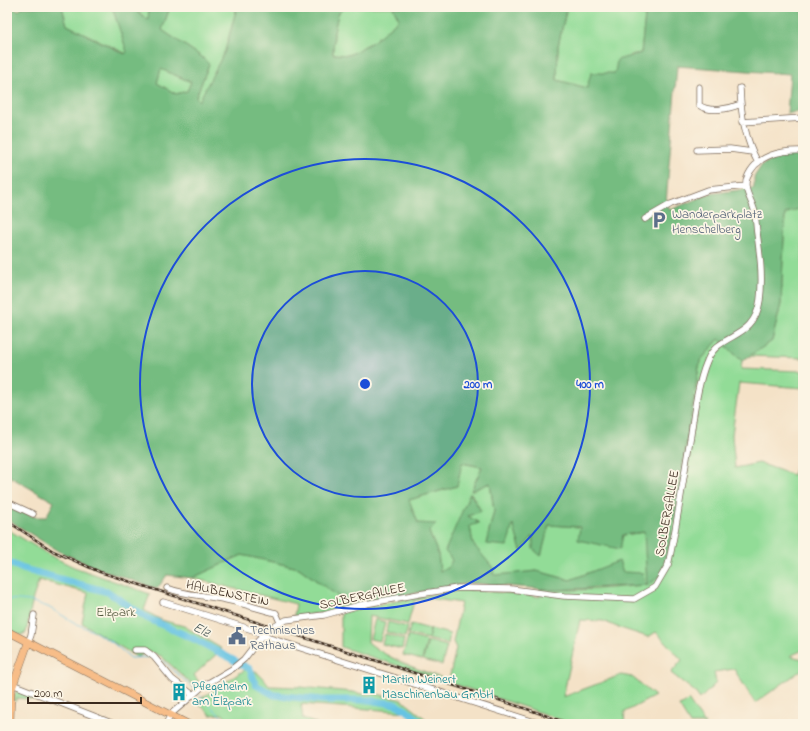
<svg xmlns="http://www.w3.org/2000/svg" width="810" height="731" viewBox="0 0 810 731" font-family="'Indie Flower',sans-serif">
  <rect width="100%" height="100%" fill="#fcf5e5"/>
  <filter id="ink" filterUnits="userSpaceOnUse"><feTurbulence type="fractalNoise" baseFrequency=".025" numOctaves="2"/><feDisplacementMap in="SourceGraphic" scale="8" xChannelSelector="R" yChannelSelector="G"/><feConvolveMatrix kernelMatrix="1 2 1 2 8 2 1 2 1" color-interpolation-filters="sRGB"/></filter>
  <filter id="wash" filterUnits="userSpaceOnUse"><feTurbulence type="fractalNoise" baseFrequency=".012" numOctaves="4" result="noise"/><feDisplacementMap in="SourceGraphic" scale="16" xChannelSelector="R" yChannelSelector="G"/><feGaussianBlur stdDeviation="0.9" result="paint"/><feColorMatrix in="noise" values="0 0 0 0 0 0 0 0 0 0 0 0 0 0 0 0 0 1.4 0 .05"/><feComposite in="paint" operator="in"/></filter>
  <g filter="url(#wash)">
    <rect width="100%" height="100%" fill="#f4e2c7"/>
    <path fill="#92dc97" stroke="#66835a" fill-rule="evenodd" d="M62,7H112L129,55L67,25Z
      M131,7H149V20Z
      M170,7H237L225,51L199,102L196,97L209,64L202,57L162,30Z
      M345,7H393L399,19L374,41L349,55L333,54L334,32L338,14Z
      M567,7H626L645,16L641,53L630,55L615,73L587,88L557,80L558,46Z
      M161,69L191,82L187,91L176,94L157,83Z
      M803,207V358L749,356L772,341L781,304L785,214Z
      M719,339L742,361L741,369L803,371V388L739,383L732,435L735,468L759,463L793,475L797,464L803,432V650L790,656L803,659V669L755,703L734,669L714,672L716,683L700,699L694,691L671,673L682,660L656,632L648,637L617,627L603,621L580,620L563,697L621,675L632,677L655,696L625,712L624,724H572L533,710L341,647V613L361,608L459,589L520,594L540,597V589C575,592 610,588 645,585L623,572L618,562L570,580L537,571L495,576L493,574V569L473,545L470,526L479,523L468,516L481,511L471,493L453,559L448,568L440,571L438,554L429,532L418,523L409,500L457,486L461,463L482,467L471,491L490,483L494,511L486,544L513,523L521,550L533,535L541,556L549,525L580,527L619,549L623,535L645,532L647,586L668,552L700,361ZM427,598L461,603L453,642L456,648L449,680C424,672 387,659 368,642L369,616L408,624L414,601Z
      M7,529L51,556L74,567L150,594L144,610L161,620L184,626L222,649L194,675L199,682L195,687L161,656L149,651L137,657L82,623L88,593L39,580L33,598L26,633L20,635L7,628Z
      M242,555L299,568L350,605L324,613L294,616L296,604L192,578Z
      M375,619L385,622L380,641L370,639Z
      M388,622L408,627L405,637L386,632Z
      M411,624L430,629L428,639L408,634Z
      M431,629L450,634L448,644L428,639Z
      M385,634L404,639L402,649L382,644Z
      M408,636L427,641L422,660L403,655Z
      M428,641L447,646L442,665L423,660Z
      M246,669C257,669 263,678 269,686L300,687L353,692L363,694H377L402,700L432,724H421L408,712L301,704L303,719L318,724H235L222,714L210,715V714C209,713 198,703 197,701Z
      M18,691L41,699V700L17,698V701H13L15,693Z
      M688,700L705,724H690L679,706L684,704Z"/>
    <path fill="#75bc80" stroke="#58734f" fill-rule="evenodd" d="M7,7L19,10L23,7H62L67,25L125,54L127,52L112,7H131L148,20L149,7H170L162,30L202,57L209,64L196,97L199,101L225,51L237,7H345L338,14L334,32L333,54L349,55L374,41L399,19L393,7H567L558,46L557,80L587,88L591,73H615L617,60L641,53L645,16L626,7H803V91L799,111L787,114L790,74L677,66L666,203L670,210L709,194L754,188V177L762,165L785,153L803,154V207L785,214L781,304L772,341L742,361L719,339L700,361L668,552L662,574L647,586L644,532L623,535L620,549L578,540L580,527L549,525L541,556L533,549V536L521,551L513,524L507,546L486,544L494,511L490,483L471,491L482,467L462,463L457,486L409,500L418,523L436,524L429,532L438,554L440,571L448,568L452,560L445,551L470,493L481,511L468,516L479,523L470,526L473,544L494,569L493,574L495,575L537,571L570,580L619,561L623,572L643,573L645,585L556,590L470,583L350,605L299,568L242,555L192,578L167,575L157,589L94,567L58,551L7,519V505L35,517H46L54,502L7,475ZM161,69L191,82L187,91L176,94L157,83Z"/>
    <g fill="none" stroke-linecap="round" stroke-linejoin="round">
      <path stroke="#65c3e3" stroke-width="1" d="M7,599L30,601L48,607L77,624L95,632L113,643L131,658L149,657
        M160,660L163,661L194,689
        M199,695L229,724"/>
      <path stroke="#65c3e3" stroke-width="7" d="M7,562L23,569L108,592L147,618L194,639L250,669L256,685L274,695L322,700H367L396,704L409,712L423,724"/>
    </g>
  </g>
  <g filter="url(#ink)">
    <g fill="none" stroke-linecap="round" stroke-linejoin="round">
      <g stroke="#7c6a59" stroke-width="7">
        <path id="minor" d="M699,87V105C709,113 729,109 741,104
          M740,88C741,116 745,138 758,163
          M742,122L803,118
          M697,150L730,149L752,152
          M645,219L671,204L708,190L746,186
          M7,502L33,514
          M167,588C182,594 199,595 216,598C236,601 256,608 276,613L280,622
          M163,602L253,630L263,636L541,724
          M28,643L31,635L34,615
          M135,650H145L154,657L172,679L193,695
          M7,682L114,724
          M166,724L171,714L185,702L203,686L232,669L244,659L258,641L270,629L286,620L324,615L360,605L419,594L458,588L511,589L564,596L634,599L655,587L668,565C678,522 683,478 691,434C694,411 698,382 707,361C719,331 754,342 760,300C763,277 760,255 757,233C756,226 756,217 754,209C751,199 743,189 747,178C756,155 781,150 803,151"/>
      </g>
      <g stroke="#7c6a59" stroke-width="8">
        <path id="major" d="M7,631L188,724
          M10,724L11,691L28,643"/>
      </g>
      <use href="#minor" stroke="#fff" stroke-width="5.5"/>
      <use href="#major" stroke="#f7bd88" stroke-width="7"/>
      <g stroke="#3b2a1e" stroke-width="2.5">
        <path id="rail" d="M7,521L53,551L100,572L530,710L570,724"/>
      </g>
      <use href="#rail" stroke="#fcf5e5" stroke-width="1" stroke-dasharray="3" stroke-linecap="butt"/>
    </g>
  </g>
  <circle cx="365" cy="384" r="113" fill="#1d4ed8" fill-opacity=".12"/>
  <g fill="none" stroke="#1d4ed8" stroke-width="2">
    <circle cx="365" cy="384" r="113"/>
    <circle cx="365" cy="384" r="225"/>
  </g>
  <defs>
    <g id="parking-bare" transform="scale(1.38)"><path d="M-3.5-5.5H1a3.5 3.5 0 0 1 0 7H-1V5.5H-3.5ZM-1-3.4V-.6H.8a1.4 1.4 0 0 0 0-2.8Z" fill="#5c6f8a" stroke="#fcf5e5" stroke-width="2.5" paint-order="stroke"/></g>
    <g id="civic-bare" transform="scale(1.38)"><path d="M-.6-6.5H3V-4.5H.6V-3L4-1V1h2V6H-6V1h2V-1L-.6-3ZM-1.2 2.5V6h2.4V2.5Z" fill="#5c6f8a" stroke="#fcf5e5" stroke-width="2.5" paint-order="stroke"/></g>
    <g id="building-bare" transform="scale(1.38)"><path d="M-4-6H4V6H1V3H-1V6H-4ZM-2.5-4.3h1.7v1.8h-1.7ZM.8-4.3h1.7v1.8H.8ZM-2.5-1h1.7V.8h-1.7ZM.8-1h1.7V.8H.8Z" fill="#0f9aa8" stroke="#fcf5e5" stroke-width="2.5" paint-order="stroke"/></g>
  </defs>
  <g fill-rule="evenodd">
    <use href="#parking-bare" x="659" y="220"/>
    <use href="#civic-bare" x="237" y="636"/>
    <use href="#building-bare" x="369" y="685"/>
    <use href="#building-bare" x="179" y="692"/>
  </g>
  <g text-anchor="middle" stroke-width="3.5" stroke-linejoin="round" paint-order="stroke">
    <g font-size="13" fill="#4e5e75" stroke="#fcf5e5" text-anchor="start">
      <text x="672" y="218">Wanderparkplatz<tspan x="672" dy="15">Henschelberg</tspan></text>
      <text x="250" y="634">Technisches<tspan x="250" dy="15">Rathaus</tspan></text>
    </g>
    <g font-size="13" fill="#3b2a1e" stroke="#fcf5e5">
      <text transform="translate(666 513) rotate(-80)" y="5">SOLBERGALLEE</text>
      <text transform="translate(228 592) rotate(12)" y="5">HAUBENSTEIN</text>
      <text transform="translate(362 595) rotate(-12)" y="5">SOLBERGALLEE</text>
    </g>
    <g font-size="13" fill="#51563c" stroke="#fcf5e5">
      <text x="116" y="616">Elzpark</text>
    </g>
    <g font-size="13" fill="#0d838f" stroke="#fcf5e5" text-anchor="start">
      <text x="382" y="683">Martin Weinert<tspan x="382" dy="15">Maschinenbau GmbH</tspan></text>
      <text x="192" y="690">Pflegeheim<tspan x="192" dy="15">am Elzpark</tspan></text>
    </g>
    <g font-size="14" font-style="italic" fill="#485859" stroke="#fcf5e5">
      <text transform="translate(202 629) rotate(27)" y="5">Elz</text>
    </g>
  </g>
  <circle cx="365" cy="384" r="6" fill="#1d4ed8" stroke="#fcf5e5" stroke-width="2"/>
  <g font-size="12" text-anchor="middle" font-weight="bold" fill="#1d4ed8" stroke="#fcf5e5" stroke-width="3.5" stroke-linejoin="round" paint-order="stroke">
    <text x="478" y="388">200 m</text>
    <text x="590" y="388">400 m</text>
  </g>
  <rect width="810" height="731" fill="none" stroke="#fcf5e5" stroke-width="24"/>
  <path d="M28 697v6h113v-6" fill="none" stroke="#3b2a1e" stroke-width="2"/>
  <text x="34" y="697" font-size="12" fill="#3b2a1e" stroke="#fcf5e5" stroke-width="3" paint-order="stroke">200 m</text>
</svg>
